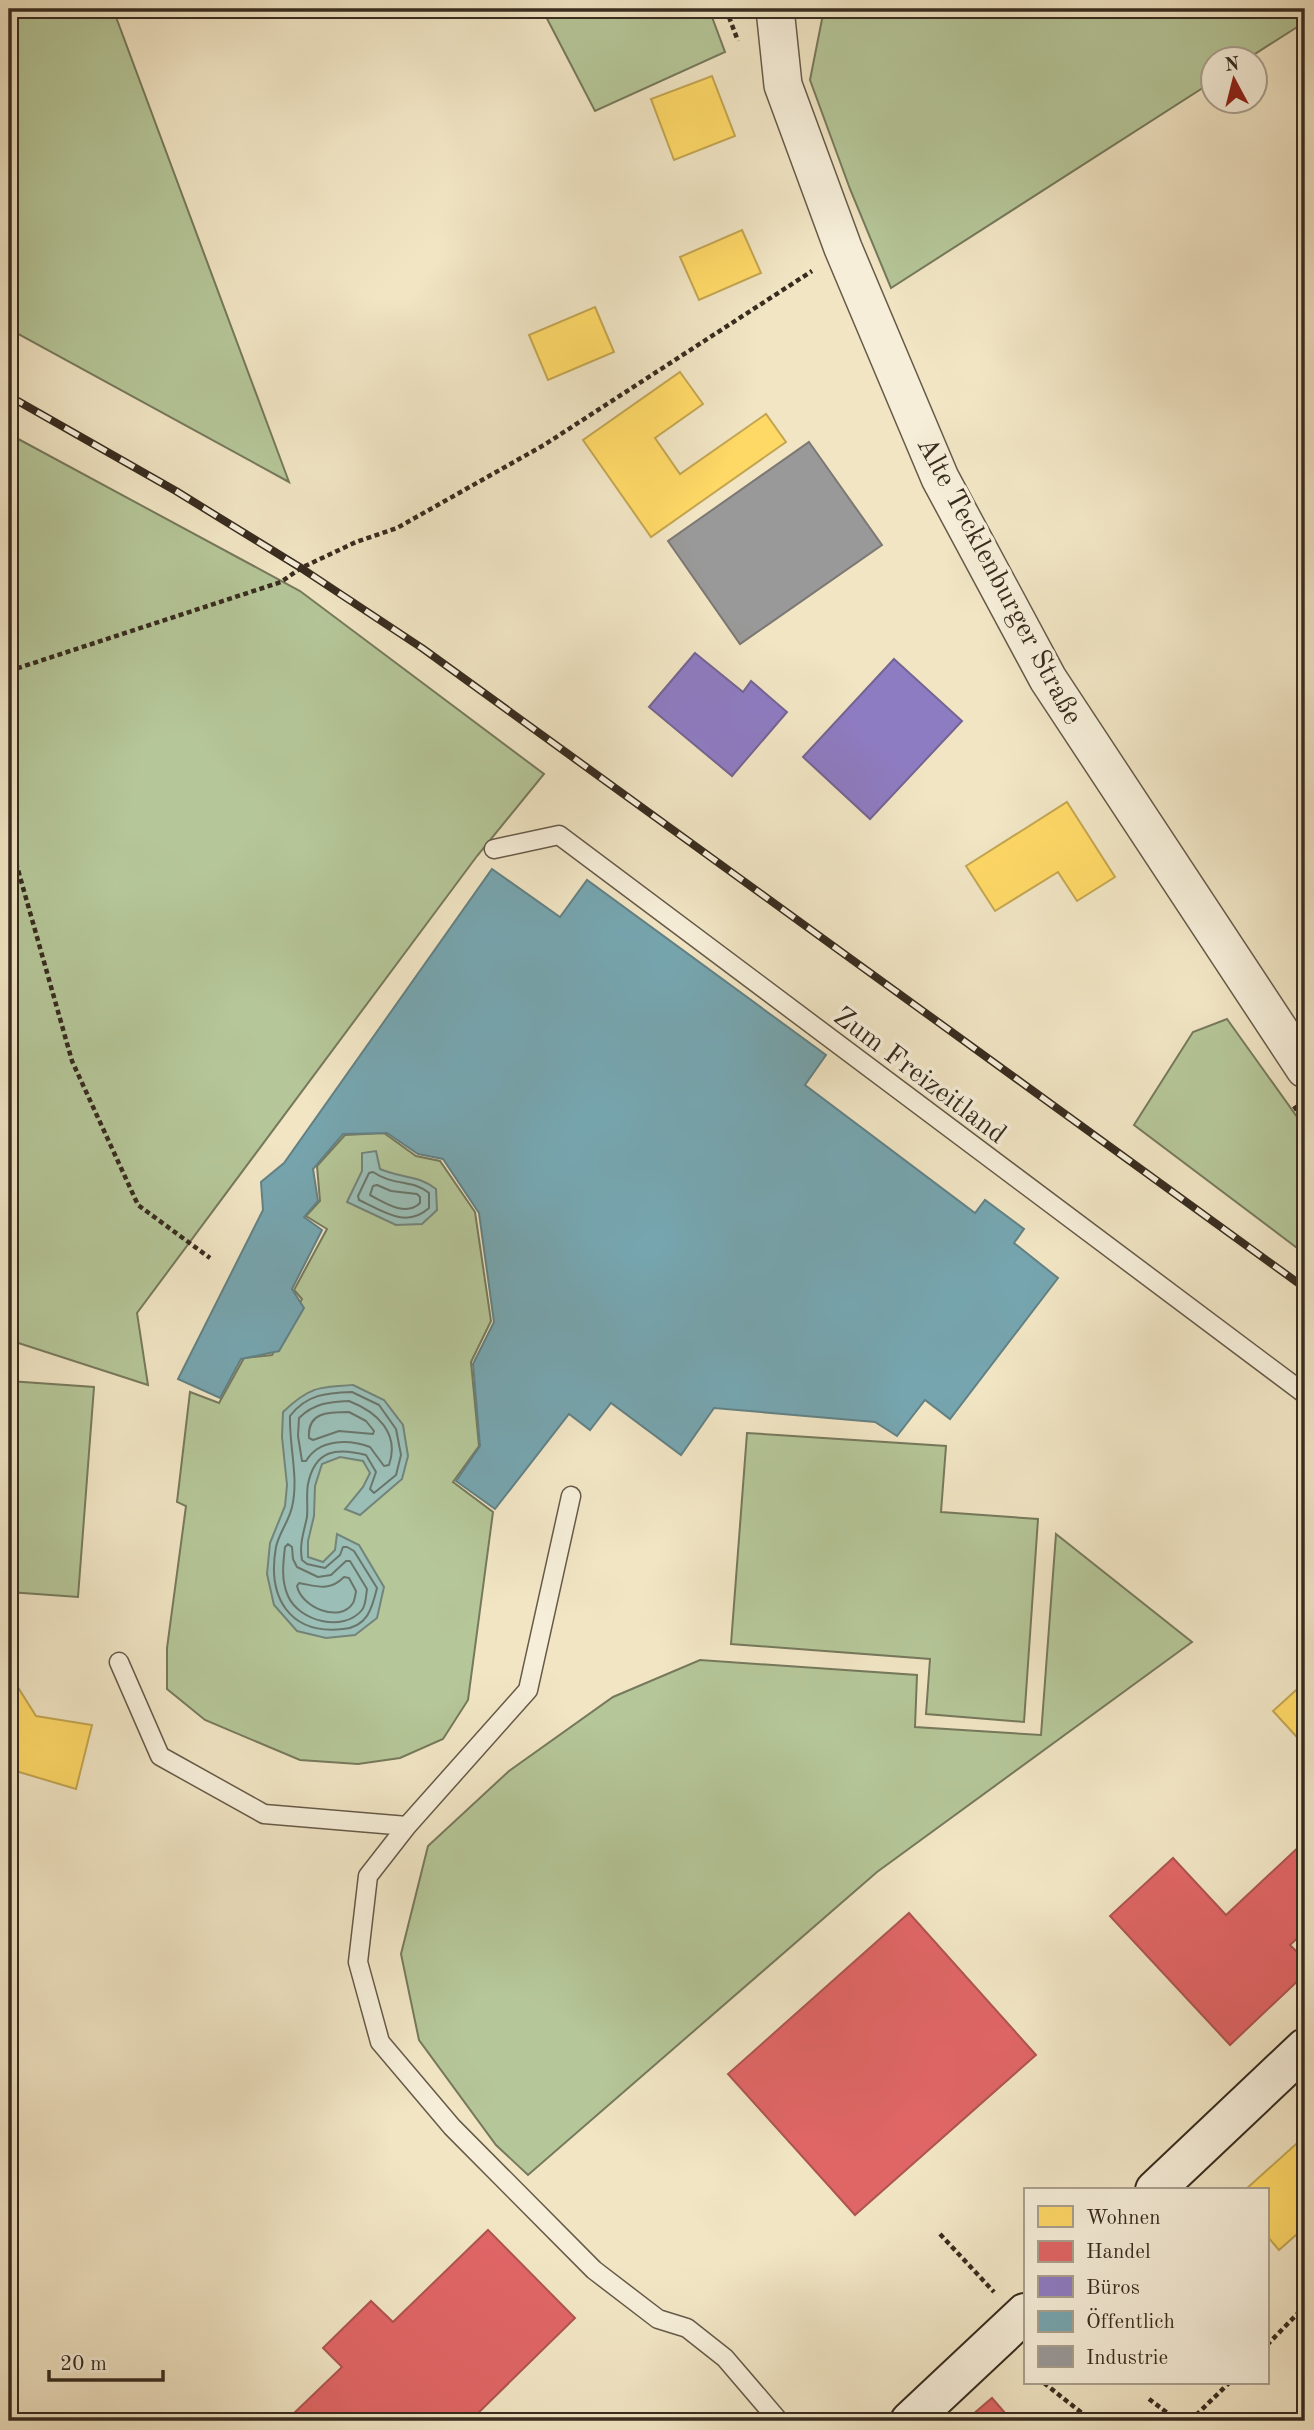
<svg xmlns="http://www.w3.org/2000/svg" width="1314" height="2430" viewBox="0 0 1314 2430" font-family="'Old Standard TT',serif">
  <rect width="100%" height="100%" fill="#f1e5c4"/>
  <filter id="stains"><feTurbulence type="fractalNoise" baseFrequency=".00286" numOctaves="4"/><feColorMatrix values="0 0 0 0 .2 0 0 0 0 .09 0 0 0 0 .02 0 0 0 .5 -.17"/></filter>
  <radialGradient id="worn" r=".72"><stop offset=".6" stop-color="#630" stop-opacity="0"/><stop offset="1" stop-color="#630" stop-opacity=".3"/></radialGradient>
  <path fill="#b5c698" stroke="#76795c" stroke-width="2" d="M9,9H113L289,482L9,329Z
    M542,9H709L725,52L595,111Z
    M824,9H1305V22L1247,59L1212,60V82L891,288L850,189L810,80Z
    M9,434L300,591L544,774L477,856L137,1313L148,1385L9,1340Z
    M1227,1019L1305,1128V1254L1134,1125L1193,1032Z
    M384,1133L416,1156L440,1161L475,1212L491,1321L471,1362L479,1446L453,1482L493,1512L468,1700L443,1739L400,1758L358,1764L300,1760L205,1720L167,1689V1648L186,1506L177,1502L190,1392L219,1403L244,1358L272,1355L302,1299L294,1290L327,1229L306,1216L320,1201L317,1166L345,1135Z
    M9,1381L94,1387L78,1597L9,1592Z
    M747,1433L946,1446L941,1512L1038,1519L1024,1722L926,1714L930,1659L731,1644Z
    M1056,1534L1192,1642L877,1872L528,2175L496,2145L419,2040L401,1954L428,1846L509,1771L613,1697L700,1660L917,1675L915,1727L1041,1735Z"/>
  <path fill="#9bbfb7" stroke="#73847a" stroke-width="2" d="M376,1151L380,1169C400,1178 419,1175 436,1189L437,1210L422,1224L396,1225L347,1202L362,1171V1153Z
    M353,1385L384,1400L403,1425L408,1456L402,1479L360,1515L345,1509L363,1487L370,1473L363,1461L340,1457L322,1464L315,1486L314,1516L308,1541V1557L323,1562L335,1550L337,1534L359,1545L384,1587L377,1618L355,1635L326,1638L297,1631L274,1605L267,1574L270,1543L285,1506L287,1485L282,1437L283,1412C309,1387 318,1387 353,1385Z"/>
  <path fill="#ffd966" stroke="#c3a551" stroke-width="2" d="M712,76L735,136L674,160L651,99Z
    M742,230L761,273L699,300L680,257Z
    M595,307L614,352L548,380L529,335Z
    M680,372L703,404L655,438L680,474L766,414L786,442L651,537L583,440Z
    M1067,802L1115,877L1077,901L1058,872L995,911L966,866Z
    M9,1673L36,1716L92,1725L76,1789L9,1769Z
    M1305,1682V1746L1273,1711Z
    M1305,2136V2227L1279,2250L1267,2236V2190H1245Z
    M1305,2398V2421L1295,2415Z"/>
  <path fill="#e06666" stroke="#ae5551" stroke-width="2" d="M1305,1841V1931L1290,1945L1305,1960V1974L1230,2045L1110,1916L1173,1858L1226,1915Z
    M909,1913L1036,2055L855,2215L728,2074Z
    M488,2230L575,2318L470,2421H296L291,2416L342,2367L323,2348L371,2301L393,2322Z
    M992,2398L1012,2421H965Z"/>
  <path fill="#8e7cc3" stroke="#746492" stroke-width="2" d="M695,653L743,692L751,681L787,712L732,776L649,707Z
    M894,659L962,721L870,819L803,757Z"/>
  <path fill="#76a5af" stroke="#638184" stroke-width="2" d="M492,869L560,917L587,880L826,1055L805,1085L975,1213L985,1200L1024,1229L1014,1243L1058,1278L950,1419L925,1400L897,1436L875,1422L714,1408L681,1455L611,1403L590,1430L569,1414L495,1509L456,1481L480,1446L473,1364L494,1322L479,1213L443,1159L418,1154L387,1133L343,1134L313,1169L318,1201L304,1217L322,1230L292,1289L304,1308L279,1351L241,1359L220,1398L178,1379L263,1210L261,1182L284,1163Z"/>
  <path fill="#999" stroke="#7c7874" stroke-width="2" d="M809,442L882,545L740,644L668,541Z"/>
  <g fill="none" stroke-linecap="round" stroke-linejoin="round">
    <path stroke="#6a766b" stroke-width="2" d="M373,1172C393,1186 415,1180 429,1193V1208C406,1229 383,1211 359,1200L358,1196L369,1173Z
      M377,1185L391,1191L417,1194L420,1197V1203C406,1217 385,1203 370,1195L373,1186Z
      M352,1392L379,1405L396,1429L401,1455L396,1475L374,1493L370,1489L376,1472L366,1455C336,1447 315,1450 308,1484C306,1495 308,1506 307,1517C304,1532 299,1544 302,1560L307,1564L325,1568L340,1555L343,1547H347L354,1551L377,1588C372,1609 367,1627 343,1629C289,1635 267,1597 276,1547C279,1533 289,1521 292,1507C299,1478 289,1446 290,1416C307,1394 326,1393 352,1392Z
      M349,1401C377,1412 400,1433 389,1465L384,1466L370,1447C348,1439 319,1439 306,1461H302L298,1436L299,1418C314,1403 329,1402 349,1401Z
      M349,1412L366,1421L374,1431L373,1434L339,1431L313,1440L309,1438C307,1412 328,1412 349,1412Z
      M288,1544L292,1547L293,1559L297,1567L318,1577L331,1575L346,1561H350L367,1589C366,1595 366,1605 362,1610C343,1633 299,1621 288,1596C281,1580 283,1564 285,1547Z
      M344,1577L349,1578L356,1591C356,1592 354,1602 353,1603C340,1624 301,1607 297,1586L299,1583C317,1586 329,1592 344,1577Z"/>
    <g stroke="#665a48" stroke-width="21">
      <path id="service" d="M494,849L559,835L1305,1394
        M571,1496L528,1690L407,1826L368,1876L358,1962L380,2042L452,2127L594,2270L658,2319L687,2328L725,2358L779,2421
        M119,1662L160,1756L264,1814L407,1826"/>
    </g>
    <g stroke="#665a48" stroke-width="40">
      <path id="minor" d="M775,9L783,85L843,248L940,478L1048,679L1305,1069"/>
    </g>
    <g stroke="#382c1f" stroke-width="42">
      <path id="secondary" d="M1155,2190L1305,2048
        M910,2421L1025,2313"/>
    </g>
    <path stroke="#382c1f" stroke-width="4.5" stroke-dasharray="5 3.5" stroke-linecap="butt" d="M726,9L738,41
      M9,671L281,582L301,568L356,542L397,528L544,445L812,271
      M9,838L72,1061L138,1205L210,1258
      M1294,1106L1305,1122
      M940,2234L994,2292
      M1267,2345L1305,2306
      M1044,2383L1092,2421
      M1149,2399L1178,2421
      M1190,2421L1229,2383"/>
    <use href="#service" stroke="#f6eed9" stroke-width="18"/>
    <use href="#minor" stroke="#f6eed9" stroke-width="37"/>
    <use href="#secondary" stroke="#f6eed9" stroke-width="38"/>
    <g stroke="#382c1f" stroke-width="8">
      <path id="rail" d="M9,396L176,491L301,568L422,648L1305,1288"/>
    </g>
    <use href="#rail" stroke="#f6eed9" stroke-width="5" stroke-dasharray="16" stroke-linecap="butt"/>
  </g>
  <g text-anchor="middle" stroke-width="7" stroke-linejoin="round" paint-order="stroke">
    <g font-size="28" fill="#382c1f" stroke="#f6eed9">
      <text transform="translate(1001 580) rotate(62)" y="10">Alte Tecklenburger Straße</text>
      <text transform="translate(921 1074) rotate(37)" y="10">Zum Freizeitland</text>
    </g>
  </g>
  <rect width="1314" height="2430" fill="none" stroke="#f1e5c4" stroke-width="35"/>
  <rect x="10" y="10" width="1293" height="2409" fill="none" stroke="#382c1f" stroke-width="3.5"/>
  <rect x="18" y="18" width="1279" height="2395" fill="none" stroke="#382c1f" stroke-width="2"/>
  <rect x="1024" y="2188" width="245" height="196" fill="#f6eed9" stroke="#aaa08f" stroke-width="2"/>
  <rect x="1038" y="2206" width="35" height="21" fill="#ffd966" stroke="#aaa08f" stroke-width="2"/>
  <text x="1086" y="2224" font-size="21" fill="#382c1f">Wohnen</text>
  <rect x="1038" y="2241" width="35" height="21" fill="#e06666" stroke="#aaa08f" stroke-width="2"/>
  <text x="1086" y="2258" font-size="21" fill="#382c1f">Handel</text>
  <rect x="1038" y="2276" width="35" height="21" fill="#8e7cc3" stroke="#aaa08f" stroke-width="2"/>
  <text x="1086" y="2294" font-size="21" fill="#382c1f">Büros</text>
  <rect x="1038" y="2311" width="35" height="21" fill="#76a5af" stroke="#aaa08f" stroke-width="2"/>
  <text x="1086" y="2328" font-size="21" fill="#382c1f">Öffentlich</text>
  <rect x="1038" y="2346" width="35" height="21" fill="#999999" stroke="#aaa08f" stroke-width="2"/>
  <text x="1086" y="2364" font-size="21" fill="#382c1f">Industrie</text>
  <g transform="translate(1234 80) rotate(353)"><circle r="33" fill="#f6eed9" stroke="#aaa08f" stroke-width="2"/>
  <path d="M0-5L12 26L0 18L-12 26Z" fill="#8f2418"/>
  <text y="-10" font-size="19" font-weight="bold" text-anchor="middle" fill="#382c1f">N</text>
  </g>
  <path d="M49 2370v10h114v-10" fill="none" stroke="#382c1f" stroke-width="3.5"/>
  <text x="60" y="2370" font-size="21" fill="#382c1f" stroke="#f6eed9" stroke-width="5" paint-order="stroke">20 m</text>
  <rect width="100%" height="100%" filter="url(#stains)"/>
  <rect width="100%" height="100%" fill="url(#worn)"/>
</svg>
